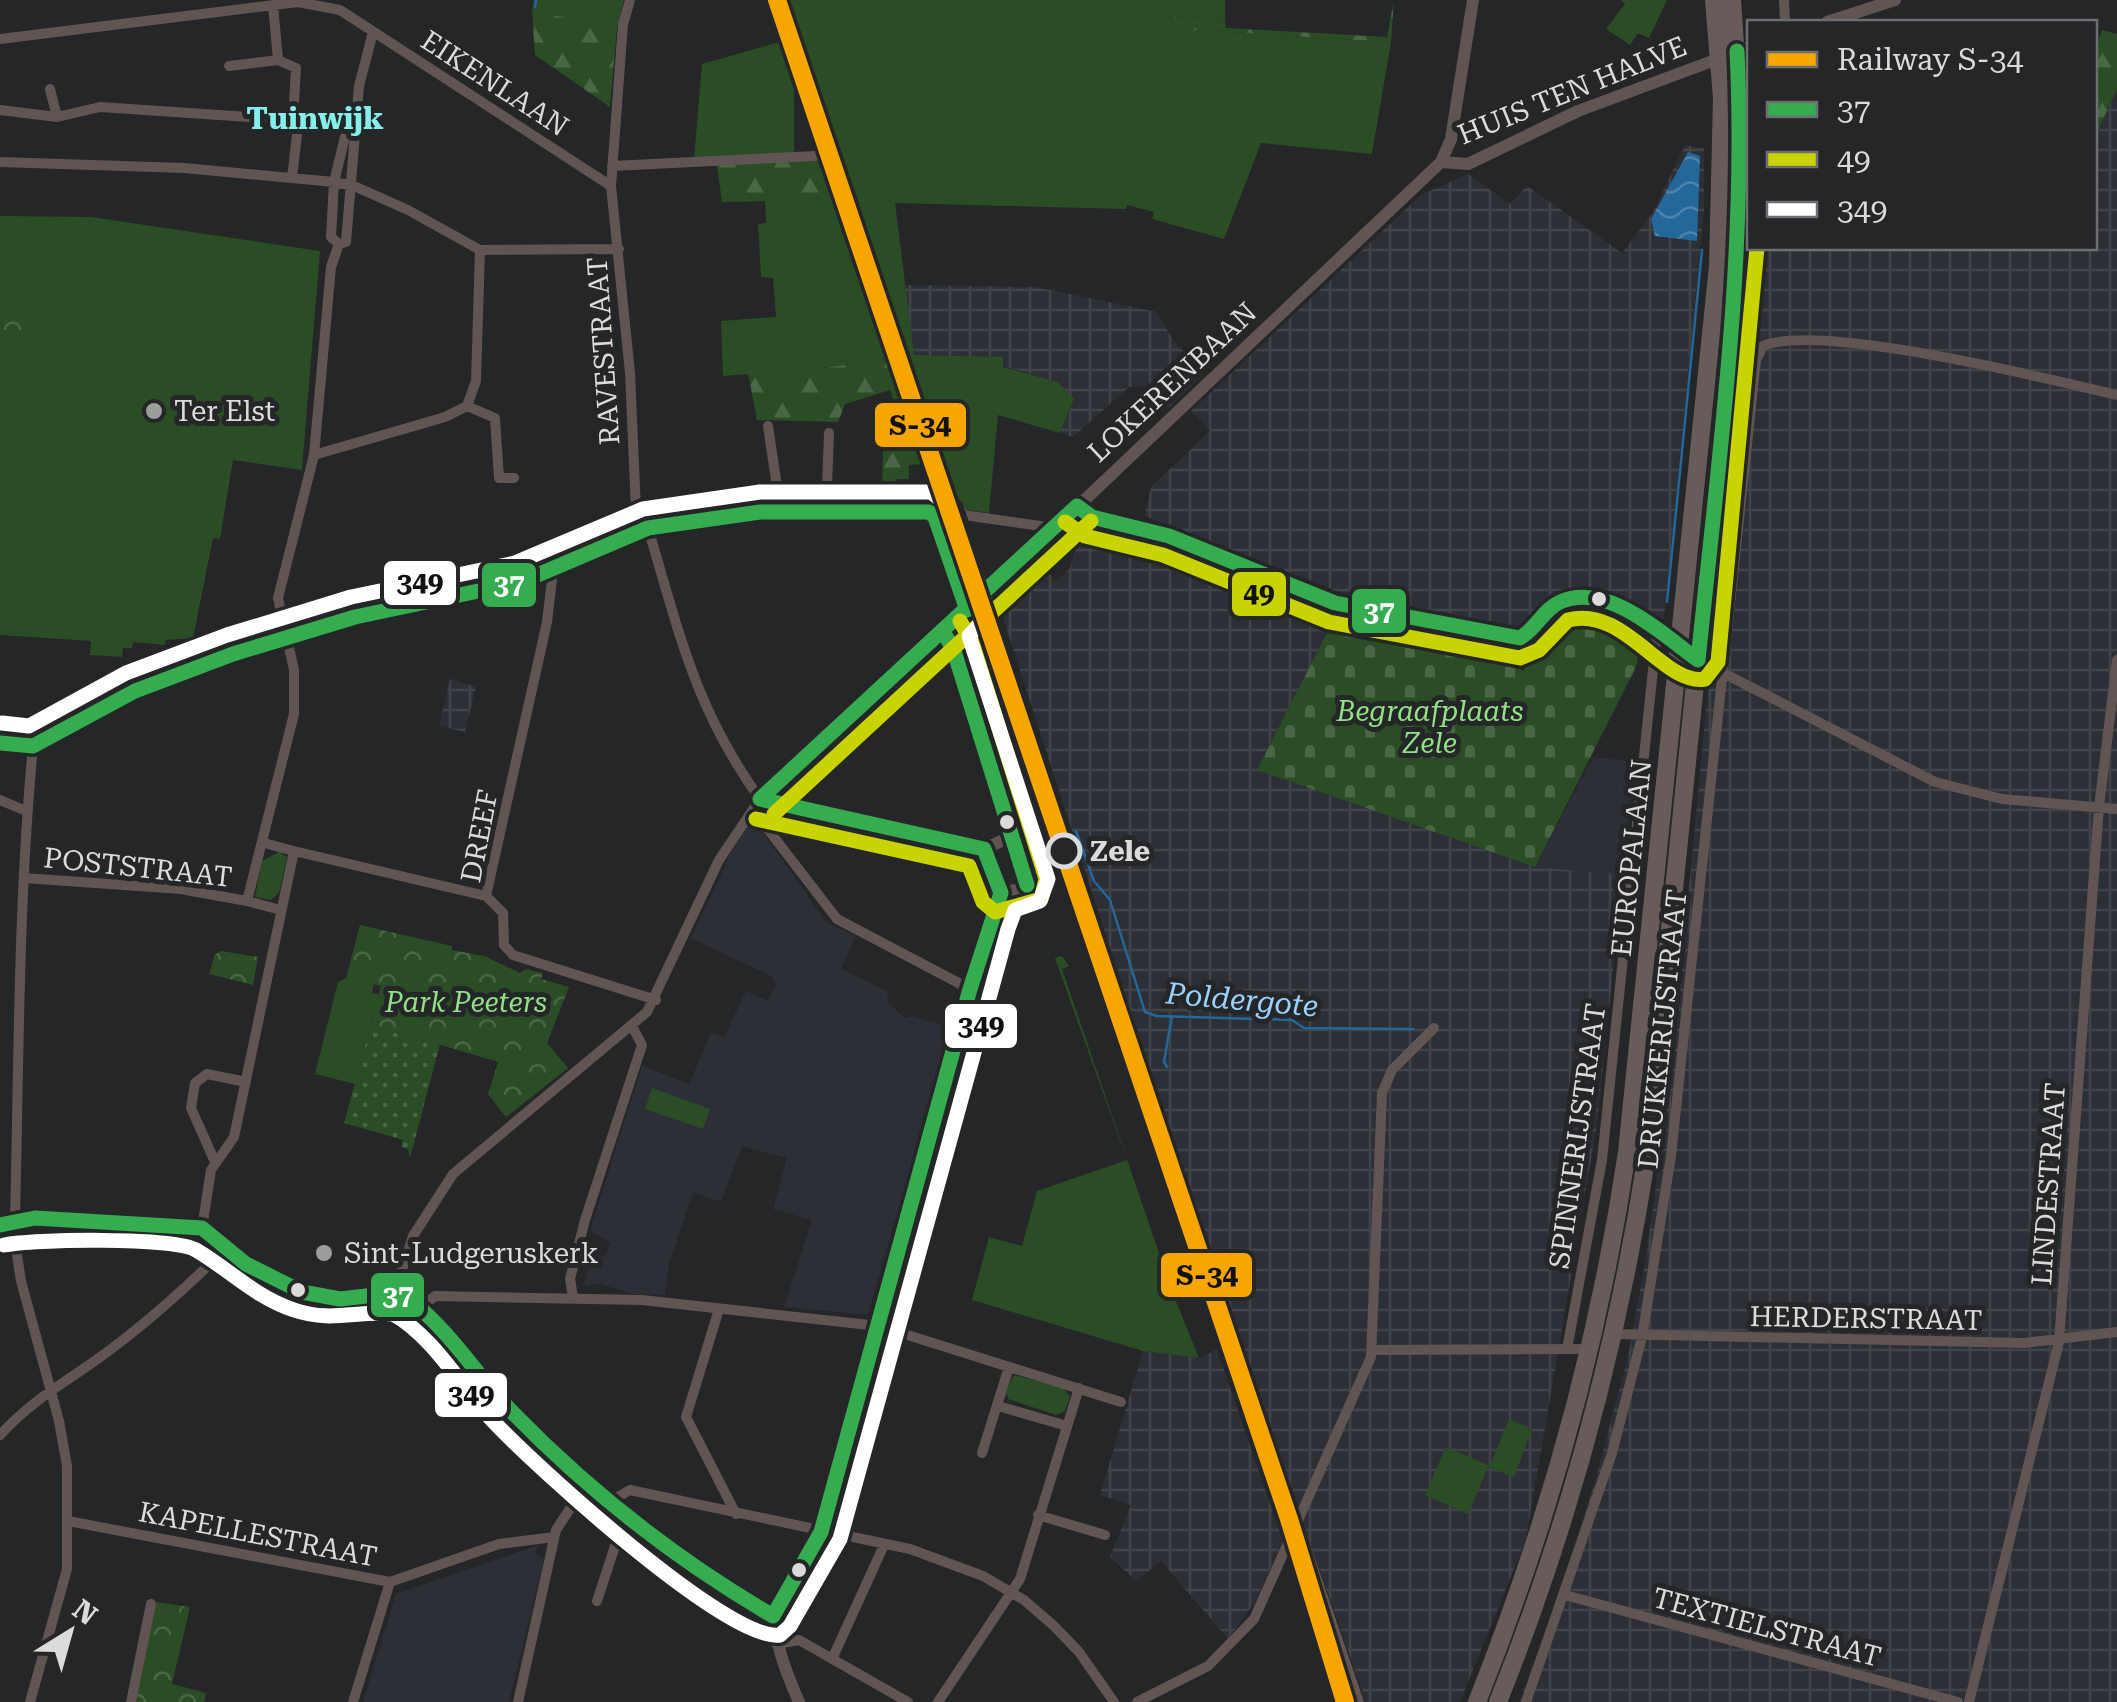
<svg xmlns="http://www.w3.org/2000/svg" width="2117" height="1702" viewBox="0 0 2117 1702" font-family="'Roboto Serif',serif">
  <defs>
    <pattern id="industrial-grid" width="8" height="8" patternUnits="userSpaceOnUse" patternTransform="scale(2.5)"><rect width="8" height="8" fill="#2c3036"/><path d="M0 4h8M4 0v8" fill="none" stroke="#404449"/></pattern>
    <pattern id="forest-firs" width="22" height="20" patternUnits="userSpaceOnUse" patternTransform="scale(2.5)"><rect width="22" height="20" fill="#2b4d26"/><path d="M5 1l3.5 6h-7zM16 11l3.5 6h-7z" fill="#496645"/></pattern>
    <pattern id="cemetery-stones" width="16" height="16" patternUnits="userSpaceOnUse" patternTransform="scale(2.5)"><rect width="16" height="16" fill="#2b4d26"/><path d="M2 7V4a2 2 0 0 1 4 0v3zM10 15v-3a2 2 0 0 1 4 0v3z" fill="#496645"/></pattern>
    <pattern id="park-crowns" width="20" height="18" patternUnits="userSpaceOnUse" patternTransform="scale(2.5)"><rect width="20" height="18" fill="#2b4d26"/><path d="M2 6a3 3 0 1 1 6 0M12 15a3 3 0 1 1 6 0" fill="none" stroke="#496645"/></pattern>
    <pattern id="garden-dots" width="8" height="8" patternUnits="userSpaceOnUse" patternTransform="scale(2.5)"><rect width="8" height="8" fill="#2b4d26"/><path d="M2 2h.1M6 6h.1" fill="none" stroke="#496645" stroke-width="1.8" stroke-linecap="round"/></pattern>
    <pattern id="water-waves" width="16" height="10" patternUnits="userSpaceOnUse" patternTransform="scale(2.5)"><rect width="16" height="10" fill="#24679b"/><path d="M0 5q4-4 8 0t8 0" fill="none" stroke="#4e83ad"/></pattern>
  </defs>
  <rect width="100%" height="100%" fill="#252627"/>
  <path fill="#2c3036" d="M1593,757L1635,762L1623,875L1535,867Z
    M750,823L757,824L826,922L856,936L841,969L888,992L887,1002L905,1018L912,1016L951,1027L868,1315L784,1307L812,1220L773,1209L787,1158L742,1146L721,1202L693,1192L669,1264L665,1295L632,1294L601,1284L584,1285L592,1253L605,1257L610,1243L590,1230L642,1066L689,1084L711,1033L724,1037L746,991L768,1001L776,985L771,976L691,938L731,853Z
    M539,1545L534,1553L544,1559L509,1702H363L396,1594Z"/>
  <path fill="url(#industrial-grid)" d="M2117,89V1702H1519L1558,1600L1595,1481L1628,1357L1647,1252L1673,1056L1750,248H2094L2095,137Z
    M1685,145L1704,148V210L1664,619L1600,592L1576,589L1546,600L1515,632L1393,608L1347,595L1145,516L1151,487L1210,431L1191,411L1421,195L1468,174L1510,204L1527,186L1622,253L1653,212Z
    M905,285L1036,287L1157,312L1173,340L1204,373L1168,408L1144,386L1129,387L1073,437L1060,433L1074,400L1058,382L1003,366V358L914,355Z
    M1080,528L1122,532L1188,552L1269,583L1335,617L1257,770L1535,867L1623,875L1597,1124L1526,1539L1460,1702H1366L1212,1263L996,596L1034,559L1056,581L1070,568Z
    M450,679L476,687L465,732L439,726Z
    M1217,1350L1283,1541L1255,1602L1228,1639L1161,1561L1136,1581L1110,1557L1131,1505L1100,1495L1143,1351L1199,1358Z"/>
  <path fill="#2b4d26" d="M534,0H624L617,27L532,11Z
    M790,0H1225V20L1176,16L1175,29L1391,42L1372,154L1261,143L1224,239L1152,219L1154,212L1127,205L1126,209L895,203L914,355L1003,357V367L1058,382L1074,399L1060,433L998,415L989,513L962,509Z
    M1621,0H1667L1649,38L1638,33L1630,45L1606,29L1625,4Z
    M780,42L794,86V161L694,159L702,64Z
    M765,200H834L888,359L749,378L748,374L723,376L721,321L776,317L773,278L761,277L758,224L766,223Z
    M0,216L91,217L320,251L302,470L233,460L220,539L213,538L193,638L166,640L164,645L133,642L132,648H123L122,657L90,655L91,641L0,635Z
    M279,852L287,857L279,893L271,900L255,897L262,861Z
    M1062,956L1069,966L1062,969L1173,1294L1199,1358L1143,1351L972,1300L989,1237L1022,1246L1037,1191L1127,1160L1055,958Z
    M346,978L374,984L372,993L379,994L355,1084L315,1074L338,982Z
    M652,1088L710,1109L703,1129L645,1109Z
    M1014,1375L1064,1388L1070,1397L1065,1411L1056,1415L1008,1399L1006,1390Z
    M1509,1419L1532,1429L1514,1477L1488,1467L1468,1514L1425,1495L1446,1447L1490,1466Z"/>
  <path fill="url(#forest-firs)" d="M1394,0L1391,42L1174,29L1175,16L1225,20L1226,28L1387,37Z
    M532,11L617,27L610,107L535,55Z
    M2102,30L2117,34V89L2095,137V48Z
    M823,159L834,200L722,202L717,165Z
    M888,359L923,464L909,465V479H897V500H882L883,450L908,442L890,390L845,404L838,422L757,420L749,378Z
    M975,618L1022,759L1013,762L967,623Z"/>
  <path fill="url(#cemetery-stones)" d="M1571,611C1591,607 1632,618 1642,635L1636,667L1535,867L1257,770L1335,617L1351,614L1506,645L1500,660L1524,671L1536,647Z"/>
  <path fill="url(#park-crowns)" d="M17,290L28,298L19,356L0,353V310Z
    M360,925L452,946V950L484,956L520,973L526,969L543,973L541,979L569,987L547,1043L568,1068L506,1117L488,1094L498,1062L371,1024L381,986L346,978Z
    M221,951L258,957L253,985L209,974L215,954Z
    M156,1602L190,1607L172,1684L206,1693L204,1702H136Z"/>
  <path fill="url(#garden-dots)" d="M371,1024L440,1044L410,1158L408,1149L401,1147L403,1140L344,1123Z"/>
  <path fill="url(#water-waves)" d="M1688,152L1700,156L1697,241L1655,236L1651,219Z"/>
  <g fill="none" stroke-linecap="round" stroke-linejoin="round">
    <path stroke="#24679b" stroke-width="2.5" d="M535,7L536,0
      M1667,602L1702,250
      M1076,831L1094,881L1110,900L1145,1012L1157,1016L1292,1020L1304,1028L1413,1029
      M1167,1067L1164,1062L1172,1016"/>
    <path stroke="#605553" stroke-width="10" d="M630,0L623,24L611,186L630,373L637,533
      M1784,0L1785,22
      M273,5L278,60L296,68L293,120L298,126L292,178
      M0,39L298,2L340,10L611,186
      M229,66L278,60
      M50,89L57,117
      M0,110L57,117L100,107L293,120
      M0,162L184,168L334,182L354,186L408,210L480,250L619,249
      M612,166L815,156
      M339,244L331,237L334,182L345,137L354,130
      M467,406L495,418L499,478H514
      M768,426L777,487
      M314,455L445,417L467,406L476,381L480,250
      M1077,506L1092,517L1169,536L1335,603L1520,638L1557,603L1588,599L1642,617L1698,660L1935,782L2002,799L2117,809
      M959,508L964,515L1054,528
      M826,512L829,433
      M0,743L33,746L135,691L233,654L355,617L521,582L648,528L760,512H929L935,517L967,610
      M0,800L24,810
      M753,810L837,919L970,989
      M294,851L486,896L503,913L504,945L513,955L656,1000
      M24,878L181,889L247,901
      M486,896L547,622L553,571
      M281,910L247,901L294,714V670L278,598L314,455L331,267L339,244L346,242L359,86L373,32
      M215,1162L191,1108L195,1083L207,1074L246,1082
      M15,1219C19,1061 18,904 33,746
      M13,1221L83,1219L202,1228
      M12,1222L21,1281L59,1421L67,1466V1569L30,1702
      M202,1228L211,1170L234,1137L294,851L264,843
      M202,1228C234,1260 288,1294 337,1298C348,1299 358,1293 368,1293C379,1293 389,1296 400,1295
      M400,1295L398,1282L413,1236L453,1174L647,1012L719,860L760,799C695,709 679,632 648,528
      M400,1295L425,1315L544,1447L706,1577L773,1616
      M573,1297L570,1279L585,1220L642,1045L632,1026
      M419,1309L435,1296L642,1300L879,1326L1121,1402
      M719,1309L686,1417L736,1514
      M1614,1334L2024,1343L2117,1332
      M1567,1349L1602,1160L1657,631
      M1373,1350L1590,1349
      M998,1406L1067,1426
      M0,1435C33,1399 65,1383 103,1355C143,1326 180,1293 215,1259L219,1249
      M982,1453L1009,1367
      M611,1501L630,1490L910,1549L983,1576L1024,1600L1054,1626L1079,1652L1114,1702
      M1038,1515L1105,1535
      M68,1521L390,1582L499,1544L554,1537
      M1299,1527L1359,1702
      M1565,1595L1958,1702
      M597,1601L616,1543L632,1519
      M776,1644L799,1640L908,1702
      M833,1657L884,1545
      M131,1702L151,1604
      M353,1702L390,1582
      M518,1702L556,1530L588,1481
      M938,1702L1020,1579L1079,1388
      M1137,1702L1208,1666L1254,1619L1371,1357L1382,1093L1392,1070L1434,1028
      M1526,1702L1612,1453L1642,1337L1671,1156L1756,360L1763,346C1818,322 2050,379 2117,395
      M1969,1702L2059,1342L2099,807L2117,660"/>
    <path stroke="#605553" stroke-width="12" d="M1827,22L1895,0
      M1441,162L1468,164L1578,111L1750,47
      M943,632L953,648L1028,879L1025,888L1001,893
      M760,799L1016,565L1441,162L1451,139L1473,0
      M760,799L984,849
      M984,849L1001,893
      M984,849L1012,836
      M799,1702C762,1617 771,1607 821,1532L970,989L1001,893"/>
    <path stroke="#685c5a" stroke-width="18" d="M1477,1702C1548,1524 1599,1342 1627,1152L1718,266L1722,98L1714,0
      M1498,1702C1569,1525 1618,1343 1647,1154L1737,272L1742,150L1732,0"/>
    <g stroke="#605b59" stroke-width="6">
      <path id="rail" d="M992,646L1314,1610"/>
    </g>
    <use href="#rail" stroke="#242628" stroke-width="2.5" stroke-dasharray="8" stroke-linecap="butt"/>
    <g stroke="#242628" stroke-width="22">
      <path id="bus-1" d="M1077,506L1092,517L1169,536L1335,603L1520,638C1536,629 1544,609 1560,602C1608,581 1663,635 1698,660C1719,457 1747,256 1737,51
        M943,632L953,648L1027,885
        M0,743L33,746L135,691L233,654L355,617L521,582L648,528L760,512H929L935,517L967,610
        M760,799L1077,506
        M760,799L984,849L1001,893
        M0,1225L35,1218L202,1228L246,1264L302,1292L340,1299L392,1293L410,1300C450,1331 478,1377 513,1413C591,1493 677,1560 773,1616L821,1532L970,989L1001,893"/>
    </g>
    <g stroke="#242628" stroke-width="22">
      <path id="bus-2" d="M1065,522L1085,536L1163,555L1329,622L1520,658L1539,650L1568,620C1625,605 1663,686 1705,679L1718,662L1757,248
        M774,814L1091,521
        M756,819L969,866L983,902L995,912L1041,899L1046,879L972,642L960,621"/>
    </g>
    <g stroke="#242628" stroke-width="22">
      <path id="bus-3" d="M2,723L29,726L126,673L227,635L351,597L515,563L643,509L760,492H931L953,509L986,605L984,620L969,636L1048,879L1040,901L1015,910L1008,929L840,1539L790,1626L780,1635C729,1643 532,1463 493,1421C462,1388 433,1336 393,1314C358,1310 332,1323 294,1310C255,1297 230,1270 196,1250C175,1237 32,1239 4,1245"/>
    </g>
    <use href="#bus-1" stroke="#35ac4f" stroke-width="15"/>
    <use href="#bus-2" stroke="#c8d300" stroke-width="15"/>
    <use href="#bus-3" stroke="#fff" stroke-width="15"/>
    <g stroke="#242628" stroke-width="25">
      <path id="rail-1" d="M777,0L1289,1519L1345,1702"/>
    </g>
    <use href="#rail-1" stroke="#f7a600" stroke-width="18"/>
  </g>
  <g fill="#9b9c9d" stroke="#242628" stroke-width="4">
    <circle cx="154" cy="411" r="10"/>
    <circle cx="324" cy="1253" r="10"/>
  </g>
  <g fill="#dadbdc" stroke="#242628" stroke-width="4">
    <circle cx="1599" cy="599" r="9"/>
    <circle cx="1007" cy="822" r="9"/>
    <circle cx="298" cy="1290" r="9"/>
    <circle cx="799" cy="1570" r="9"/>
  </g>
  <circle fill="#242628" stroke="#dadbdc" stroke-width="5" cx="1064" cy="851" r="16"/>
  <g text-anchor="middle" stroke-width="10" stroke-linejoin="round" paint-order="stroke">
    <g font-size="28" fill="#dadbdc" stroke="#242628">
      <text transform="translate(495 83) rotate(33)" y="10">EIKENLAAN</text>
      <text transform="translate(1572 90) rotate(-22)" y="10">HUIS TEN HALVE</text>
      <text transform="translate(603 351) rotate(-94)" y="10">RAVESTRAAT</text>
      <text transform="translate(1172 382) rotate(-43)" y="10">LOKERENBAAN</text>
      <text transform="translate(479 836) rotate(-79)" y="10">DREEF</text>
      <text transform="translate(1631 858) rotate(-84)" y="10">EUROPALAAN</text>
      <text transform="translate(138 867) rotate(6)" y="10">POSTSTRAAT</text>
      <text transform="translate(1662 1029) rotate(-84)" y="10">DRUKKERIJSTRAAT</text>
      <text transform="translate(1577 1136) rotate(-82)" y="10">SPINNERIJSTRAAT</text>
      <text transform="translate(2048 1184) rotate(-86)" y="10">LINDESTRAAT</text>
      <text transform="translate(1866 1318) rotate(1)" y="10">HERDERSTRAAT</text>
      <text transform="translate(258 1534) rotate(11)" y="10">KAPELLESTRAAT</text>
      <text transform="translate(1767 1627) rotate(15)" y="10">TEXTIELSTRAAT</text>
    </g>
    <g font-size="28" fill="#dadbdc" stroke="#242628" text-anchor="start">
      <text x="174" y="421">Ter Elst</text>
      <text x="344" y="1263">Sint-Ludgeruskerk</text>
    </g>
    <g font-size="28" font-style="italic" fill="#93e187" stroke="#242628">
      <text x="1430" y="721">Begraafplaats<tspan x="1430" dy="32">Zele</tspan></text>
      <text x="466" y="1012">Park Peeters</text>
    </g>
    <g font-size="28" font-weight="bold" fill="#dadbdc" stroke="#242628" text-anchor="start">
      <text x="1090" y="861">Zele</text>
    </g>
    <g font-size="30" font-weight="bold" fill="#84efeb" stroke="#242628">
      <text x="315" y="129">Tuinwijk</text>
    </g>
    <g font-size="30" font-style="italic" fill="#9bd0ff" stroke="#242628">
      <text transform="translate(1242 1000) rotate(5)" y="10">Poldergote</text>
    </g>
  </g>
  <g stroke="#242628" stroke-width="4">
    <rect x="873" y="401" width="95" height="48" rx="10" fill="#f7a600"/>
    <rect x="382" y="559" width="76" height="48" rx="10" fill="#fff"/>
    <rect x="480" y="561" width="58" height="48" rx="10" fill="#35ac4f"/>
    <rect x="1230" y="570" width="58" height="48" rx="10" fill="#c8d300"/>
    <rect x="1350" y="587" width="58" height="48" rx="10" fill="#35ac4f"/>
    <rect x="943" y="1002" width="76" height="48" rx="10" fill="#fff"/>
    <rect x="1159" y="1251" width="95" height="48" rx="10" fill="#f7a600"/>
    <rect x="369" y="1271" width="57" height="48" rx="10" fill="#35ac4f"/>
    <rect x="433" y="1371" width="76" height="48" rx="10" fill="#fff"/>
  </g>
  <g font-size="28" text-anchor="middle" font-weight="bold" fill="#fff">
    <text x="509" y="594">37</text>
    <text x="1379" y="621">37</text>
    <text x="398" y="1305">37</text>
  </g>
  <g font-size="28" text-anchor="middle" font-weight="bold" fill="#111">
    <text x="920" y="435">S-34</text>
    <text x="420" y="592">349</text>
    <text x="1259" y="603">49</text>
    <text x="981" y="1035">349</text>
    <text x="1207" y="1285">S-34</text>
    <text x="471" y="1404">349</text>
  </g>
  <rect x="1747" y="20" width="350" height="230" fill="#242628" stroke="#6d6e70" stroke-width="2.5"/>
  <rect x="1767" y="52" width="50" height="15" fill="#f7a600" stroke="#6d6e70" stroke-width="2.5"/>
  <text x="1837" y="70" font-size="30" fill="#dadbdc">Railway S-34</text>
  <rect x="1767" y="102" width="50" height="15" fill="#35ac4f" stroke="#6d6e70" stroke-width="2.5"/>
  <text x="1837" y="120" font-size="30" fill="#dadbdc">37</text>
  <rect x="1767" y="152" width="50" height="15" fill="#c8d300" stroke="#6d6e70" stroke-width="2.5"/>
  <text x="1837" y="170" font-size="30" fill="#dadbdc">49</text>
  <rect x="1767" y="202" width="50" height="15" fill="#ffffff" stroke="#6d6e70" stroke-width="2.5"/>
  <text x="1837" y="220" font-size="30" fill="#dadbdc">349</text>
  <g transform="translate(70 1632) rotate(37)" stroke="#242628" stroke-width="8" paint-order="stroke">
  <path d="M0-8L18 38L0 25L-18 38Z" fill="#dadbdc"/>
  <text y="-15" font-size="28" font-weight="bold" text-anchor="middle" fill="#dadbdc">N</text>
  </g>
</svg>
